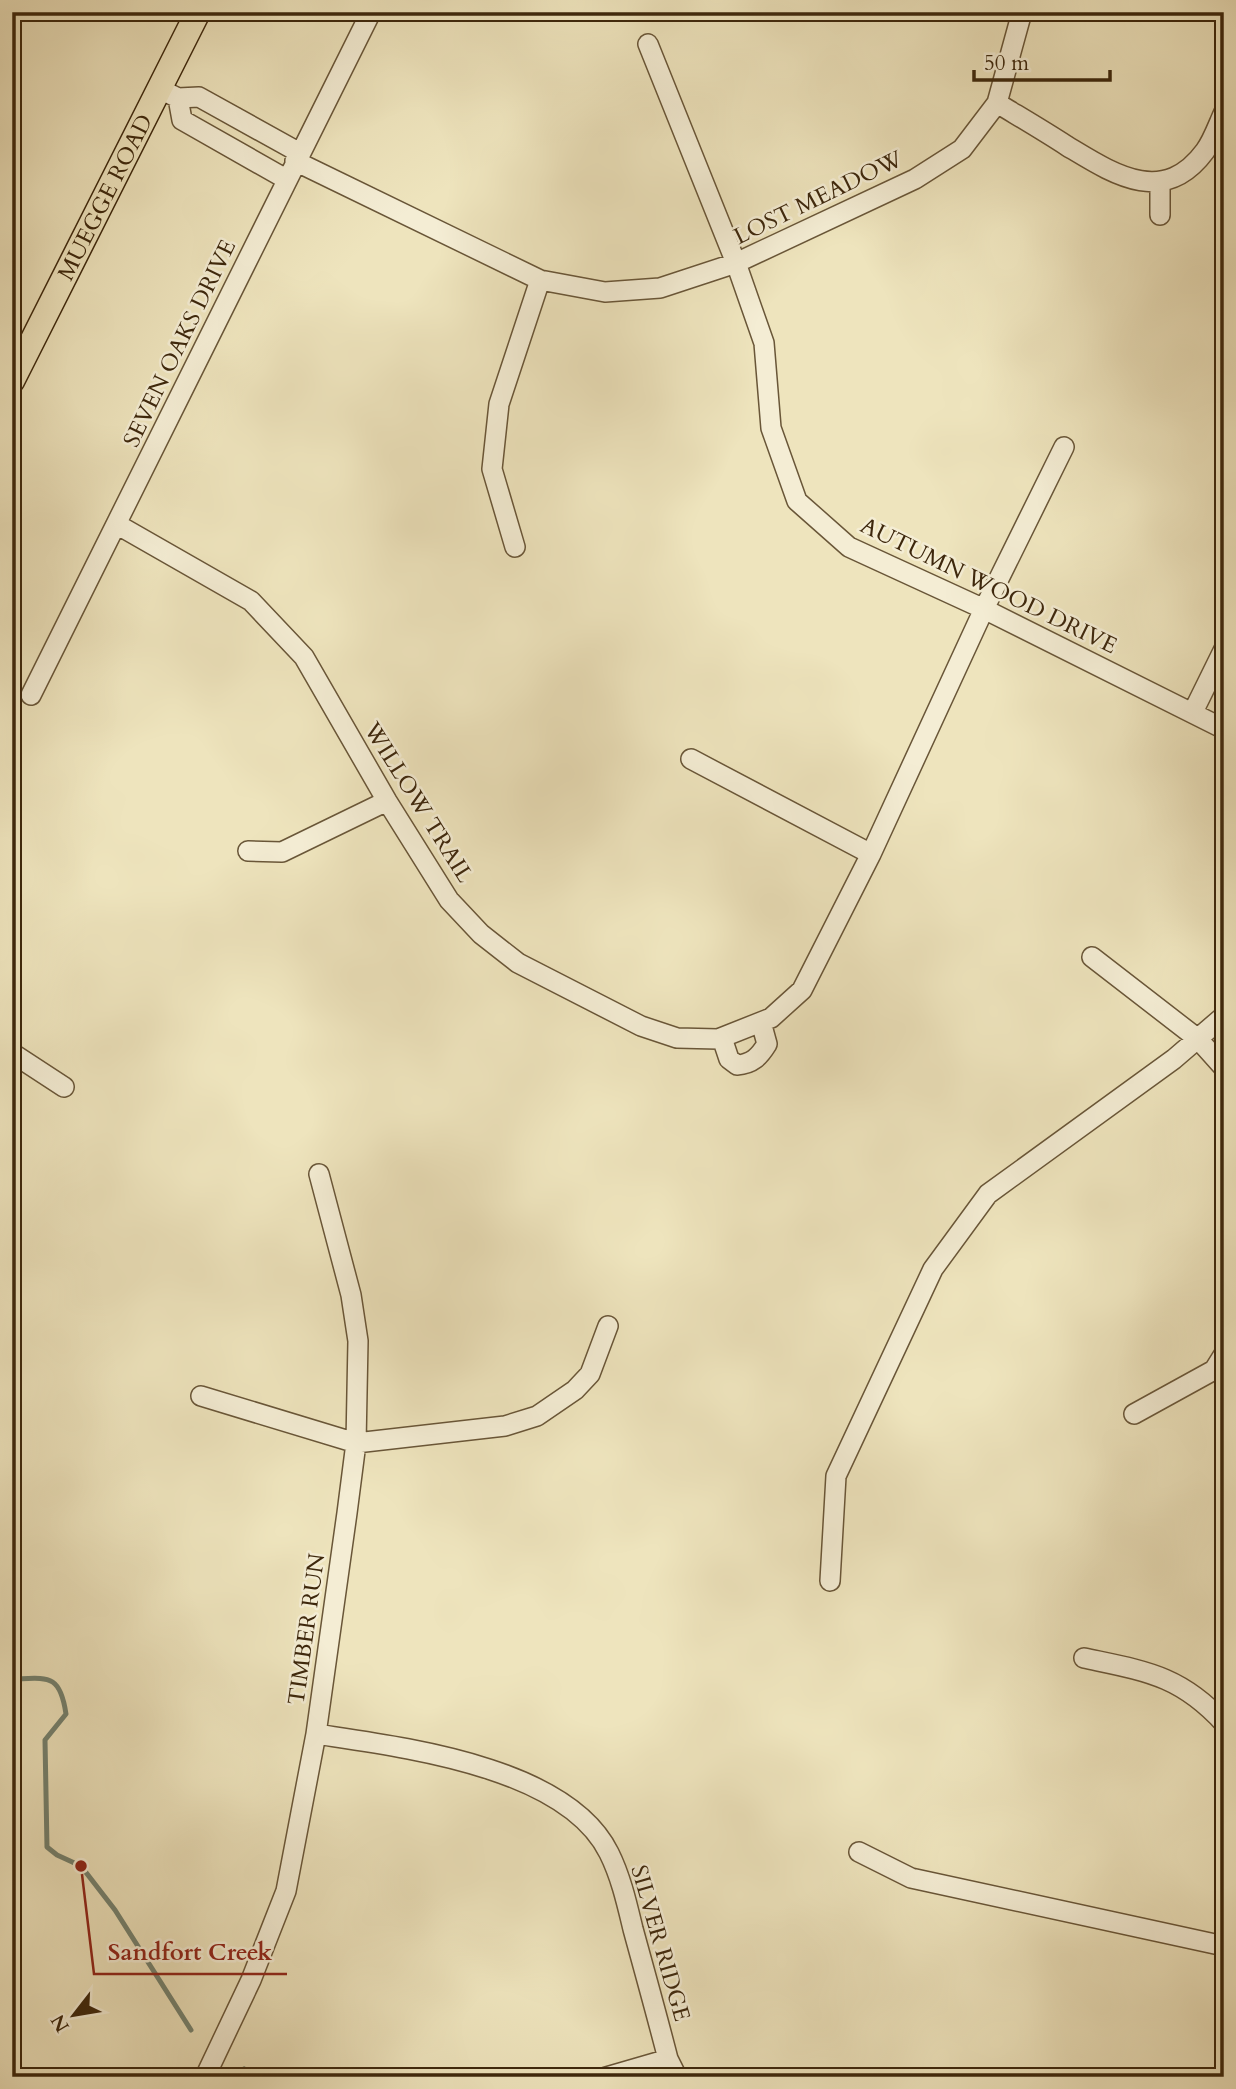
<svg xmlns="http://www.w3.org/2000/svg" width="1236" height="2089" viewBox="0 0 1236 2089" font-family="Cardo,serif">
  <rect width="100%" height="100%" fill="#eee4bd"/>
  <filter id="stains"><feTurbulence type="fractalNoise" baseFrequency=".00286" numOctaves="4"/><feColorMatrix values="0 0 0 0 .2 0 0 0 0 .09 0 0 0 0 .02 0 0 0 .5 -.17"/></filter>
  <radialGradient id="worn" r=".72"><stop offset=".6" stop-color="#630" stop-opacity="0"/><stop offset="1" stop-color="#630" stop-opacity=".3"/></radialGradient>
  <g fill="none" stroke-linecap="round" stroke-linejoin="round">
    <path stroke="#748270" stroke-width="5" d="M12,1560L17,1573L12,1583
      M12,1679C48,1678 60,1673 66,1714L45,1740L47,1847L57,1855L81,1866L115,1910L191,2030
      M244,2069L250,2077"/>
    <g stroke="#695638" stroke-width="22">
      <path id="minor" d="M648,44L736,263L764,343L771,428L797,501L849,547L984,609L1224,729
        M160,89L178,98L199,97L300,153
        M178,98L182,120L286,179
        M997,103C1020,117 1044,131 1067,146C1112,173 1163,208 1205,151C1213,140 1218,125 1224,112
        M295,161L540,280L605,292L660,288L736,263L915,179L962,149L997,103L1022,12
        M1160,182V215
        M118,525L251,601L304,657L387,801L449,900L481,934L518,963L641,1026L677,1038L718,1039L771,1018L802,990L871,854L984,609L1064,447
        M515,547L492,469L499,404L540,280
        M31,695L371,12
        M1193,712L1224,649
        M691,759L871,854
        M248,851L282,852L387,801
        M1092,957L1198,1039L1224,1068
        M722,1038L729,1059L737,1065C752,1064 759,1057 767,1044L761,1022
        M12,1053L64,1087
        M201,1396L356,1443L505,1426L537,1416L575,1390L590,1374L608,1326
        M1134,1414L1214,1370L1224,1354
        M830,1581L836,1476L933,1269L988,1194L1174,1059L1224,1016
        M1084,1658C1145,1671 1180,1675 1224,1723
        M316,1734C401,1747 566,1766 609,1853C621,1877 627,1904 633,1929C645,1973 657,2016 668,2059L677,2077
        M859,1852L911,1878L1224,1946
        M205,2077L251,1980L286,1891L316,1734L347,1513L356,1443L358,1341L351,1295L319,1174
        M606,2077L668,2059"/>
    </g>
    <g stroke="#3d270c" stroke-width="27">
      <g id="major">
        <path id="s1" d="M12,381L198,12"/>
      </g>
    </g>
    <use href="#minor" stroke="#f4edd4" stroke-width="19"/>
    <use href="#major" stroke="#eee4bd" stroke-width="24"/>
  </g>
  <g text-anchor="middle" stroke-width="5" stroke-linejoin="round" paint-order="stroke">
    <g font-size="23" fill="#3d270c" stroke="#f4edd4">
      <text dy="8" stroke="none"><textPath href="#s1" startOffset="206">MUEGGE ROAD</textPath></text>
      <text transform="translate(818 197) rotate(-26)" y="8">LOST MEADOW</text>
      <text transform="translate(179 343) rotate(-64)" y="8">SEVEN OAKS DRIVE</text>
      <text transform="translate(989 585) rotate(26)" y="8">AUTUMN WOOD DRIVE</text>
      <text transform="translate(419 802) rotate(58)" y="8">WILLOW TRAIL</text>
      <text transform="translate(306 1629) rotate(-82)" y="8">TIMBER RUN</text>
      <text transform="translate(661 1943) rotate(74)" y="8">SILVER RIDGE</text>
    </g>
  </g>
  <path fill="none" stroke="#8f2418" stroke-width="2.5" d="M81 1866L94 1974H287"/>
  <circle fill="#8f2418" stroke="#f4edd4" stroke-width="2.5" cx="81" cy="1866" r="7"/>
  <g font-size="24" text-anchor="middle" font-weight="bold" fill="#8f2418" stroke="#f4edd4" stroke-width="5" stroke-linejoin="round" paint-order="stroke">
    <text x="190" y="1960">Sandfort Creek</text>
  </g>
  <rect width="1236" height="2089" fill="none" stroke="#eee4bd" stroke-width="42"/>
  <rect x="14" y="14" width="1208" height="2061" fill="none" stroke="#3d270c" stroke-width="3.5"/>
  <rect x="21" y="21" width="1194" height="2047" fill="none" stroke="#3d270c" stroke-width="2"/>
  <g transform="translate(74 2015) rotate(239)" stroke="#f4edd4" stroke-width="5" paint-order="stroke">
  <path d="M0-5L12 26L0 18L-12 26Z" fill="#3d270c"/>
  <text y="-10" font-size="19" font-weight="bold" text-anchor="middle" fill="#3d270c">N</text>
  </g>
  <path d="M974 70v10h136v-10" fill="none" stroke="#3d270c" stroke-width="3.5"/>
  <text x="984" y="70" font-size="21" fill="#3d270c" stroke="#f4edd4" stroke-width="5" paint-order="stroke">50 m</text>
  <rect width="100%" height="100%" filter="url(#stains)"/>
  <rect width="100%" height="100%" fill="url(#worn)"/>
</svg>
